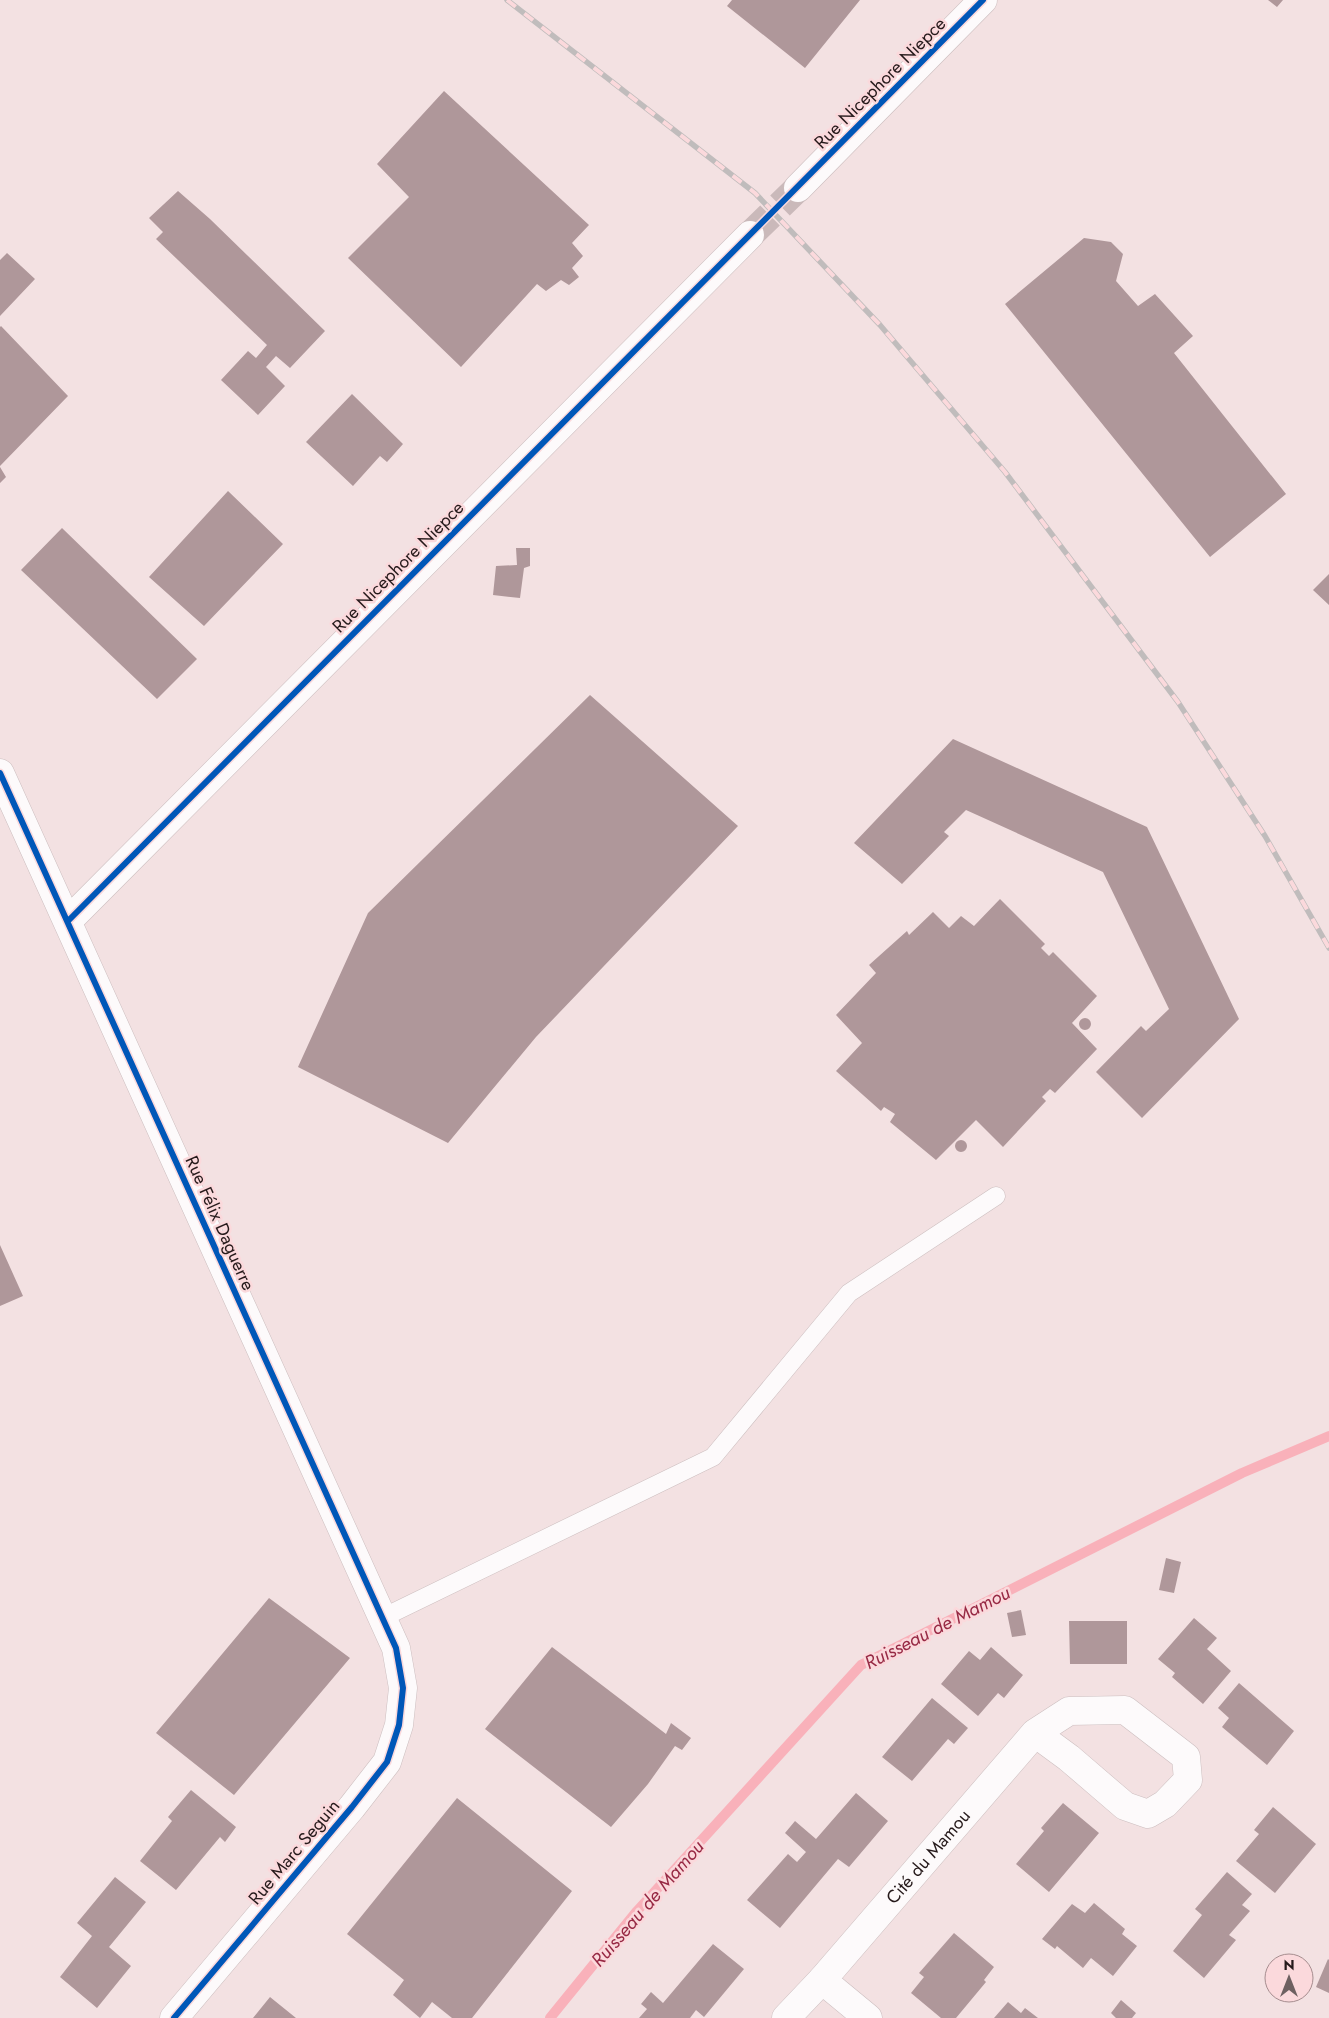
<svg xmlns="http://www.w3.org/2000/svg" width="1329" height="2018" viewBox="0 0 1329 2018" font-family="Jost,sans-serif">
  <rect width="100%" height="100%" fill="#f3e1e2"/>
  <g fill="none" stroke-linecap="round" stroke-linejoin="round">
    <path stroke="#f9b1ba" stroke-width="10" d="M550,2018L637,1911L861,1665L1242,1473L1329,1436"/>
  </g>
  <path fill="#af979a" d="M732,0H860L805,68L727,6Z
    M1268,0H1283L1277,7Z
    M444,91L589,225L572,243L583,256L572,268L579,277L569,285L561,280L546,291L537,284L461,367L348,258L409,197L377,164Z
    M178,191L210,219L325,331L290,368L276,356L266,367L285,386L258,415L221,380L248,351L256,358L267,345L156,239L163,232L149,218Z
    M1084,238L1111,242L1123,254L1116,281L1138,306L1155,294L1193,336L1174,353L1286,494L1210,557L1005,304Z
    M7,253L35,279L0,316V260Z
    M1,326L68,396L0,466V327Z
    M352,394L403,444L387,462L380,456L353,486L306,442Z
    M0,467L6,477L0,483Z
    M228,491L283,544L204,626L149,577Z
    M62,528L197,659L157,699L21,570Z
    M516,548H530V566L524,568L520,598L493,595L496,566L517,565Z
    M1329,574V605L1313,590Z
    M590,695L738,826L536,1037L448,1143L298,1067L368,913Z
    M953,739L1147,827L1239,1019L1142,1118L1096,1072L1141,1026L1146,1031L1169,1009L1103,872L966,810L944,832L949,836L902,884L854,843Z
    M1000,899L1045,944L1041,948L1049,956L1053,952L1097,996L1072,1023L1097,1049L1055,1093L1050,1089L1042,1097L1046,1101L1003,1147L976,1120L936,1160L890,1122L895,1114L884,1107L881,1111L836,1071L862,1043L836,1015L876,973L869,965L907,931L909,935L933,912L949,928L961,916L974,926Z
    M1079 1024a6 6 0 1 1 12 0a6 6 0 1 1-12 0Z
    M955 1146a6 6 0 1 1 12 0a6 6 0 1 1-12 0Z
    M0,1245L23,1296L0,1306Z
    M1166,1558L1181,1562L1174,1593L1159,1590Z
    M269,1598L350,1658L234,1795L156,1733Z
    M1021,1610L1026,1635L1012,1637L1007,1613Z
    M1194,1618L1217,1638L1207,1649L1231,1671L1203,1704L1172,1677L1175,1673L1158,1659Z
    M1069,1621H1127V1664H1070Z
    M552,1647L666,1734L671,1723L691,1738L682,1750L675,1746L648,1784L611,1827L485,1729Z
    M991,1647L1023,1675L1004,1698L998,1693L978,1716L941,1684L969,1651L980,1660Z
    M1239,1683L1294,1731L1267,1765L1222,1727L1229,1718L1218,1708Z
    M932,1698L968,1728L954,1744L948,1739L912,1781L882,1757Z
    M191,1790L236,1827L225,1842L220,1837L176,1890L140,1861L172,1821L168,1817Z
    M856,1793L888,1821L849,1867L838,1859L780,1928L747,1900L788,1854L797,1862L806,1852L785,1833L795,1821L816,1839Z
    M457,1798L572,1891L472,2018H452L432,2002L420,2018L393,1995L404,1980L347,1934Z
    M1063,1803L1099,1833L1049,1892L1016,1864L1044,1831L1041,1828Z
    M1273,1807L1316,1844L1275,1893L1236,1861L1259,1834L1254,1830Z
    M1227,1872L1252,1894L1242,1905L1250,1911L1229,1935L1236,1940L1204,1978L1173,1951L1202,1915L1195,1909Z
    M115,1877L146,1902L109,1947L131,1966L97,2008L60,1977L92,1936L77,1923Z
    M1094,1903L1125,1929L1122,1934L1137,1946L1113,1976L1091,1958L1083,1968L1057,1946L1055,1949L1042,1939L1072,1904L1085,1913Z
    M954,1933L994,1967L984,1980L986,1982L956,2018H941L911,1993L924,1977L919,1973Z
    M713,1944L744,1969L704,2017L696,2010L690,2018H639L647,2009L641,2004L651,1992L663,2003Z
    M1328,1959L1329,1960V1993L1316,1987Z
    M270,1997L296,2018H253Z
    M1121,2000L1136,2013L1132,2018H1116L1111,2013Z
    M1008,2002L1021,2013L1025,2008L1038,2018H994Z"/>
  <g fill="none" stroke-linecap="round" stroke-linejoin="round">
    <path stroke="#cab9ba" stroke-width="28" stroke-dasharray="28 14" stroke-linecap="butt" d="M750,235L798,188"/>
    <g stroke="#ccbebf" stroke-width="19">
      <path id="lane" d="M382,1618L713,1457L849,1293L996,1196"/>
    </g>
    <g stroke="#ccbebf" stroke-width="29">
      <g id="street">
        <path d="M798,188L983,0"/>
        <path d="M0,773L396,1648L403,1688L399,1725L387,1762L352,1807L174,2018"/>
        <path d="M68,921L750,235"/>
        <path d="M822,1980L868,2018"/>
        <path id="s1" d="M786,2018L822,1980L1035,1733L1069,1711L1125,1710L1186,1757L1188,1780L1165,1804L1148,1814L1125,1806L1069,1758L1035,1733"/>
      </g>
    </g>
    <use href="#lane" stroke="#fdfafb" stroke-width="18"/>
    <use href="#street" stroke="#fdfafb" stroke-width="28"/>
    <g stroke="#c0bcbc" stroke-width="5.5">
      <path id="rail" d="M507,0L755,193L880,325L1005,472L1178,702L1265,836L1329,948"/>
    </g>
    <use href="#rail" stroke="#fbd9dc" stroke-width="4" stroke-dasharray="11" stroke-linecap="butt"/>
    <g stroke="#fbd9dc" stroke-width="9">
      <path id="cycleway" d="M0,773L396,1648L403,1688L399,1725L387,1762L352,1807L174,2018
        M68,921L983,0"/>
    </g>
    <use href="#cycleway" stroke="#0057b8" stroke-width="6"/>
  </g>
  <g text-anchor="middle" stroke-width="5" stroke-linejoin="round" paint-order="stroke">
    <g font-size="18" fill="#261a1b" stroke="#fbd9dc">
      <text transform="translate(880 83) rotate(-45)" y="6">Rue Nicephore Niepce</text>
      <text transform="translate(398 567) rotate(-45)" y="6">Rue Nicephore Niepce</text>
      <text transform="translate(220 1223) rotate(66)" y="6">Rue Félix Daguerre</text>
      <text transform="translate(294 1852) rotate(-50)" y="6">Rue Marc Seguin</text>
      <text dy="6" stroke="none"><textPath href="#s1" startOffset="215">Cité du Mamou</textPath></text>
    </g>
    <g font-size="19" font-style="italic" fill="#972944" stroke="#fbd9dc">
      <text transform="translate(937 1627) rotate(-27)" y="7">Ruisseau de Mamou</text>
      <text transform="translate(647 1903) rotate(-49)" y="7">Ruisseau de Mamou</text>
    </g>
  </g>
  <g transform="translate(1289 1978)"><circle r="24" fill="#fbd9dc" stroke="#a68d8f"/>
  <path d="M0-4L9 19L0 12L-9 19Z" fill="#6e6061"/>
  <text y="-8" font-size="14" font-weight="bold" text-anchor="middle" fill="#261a1b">N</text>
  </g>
</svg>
